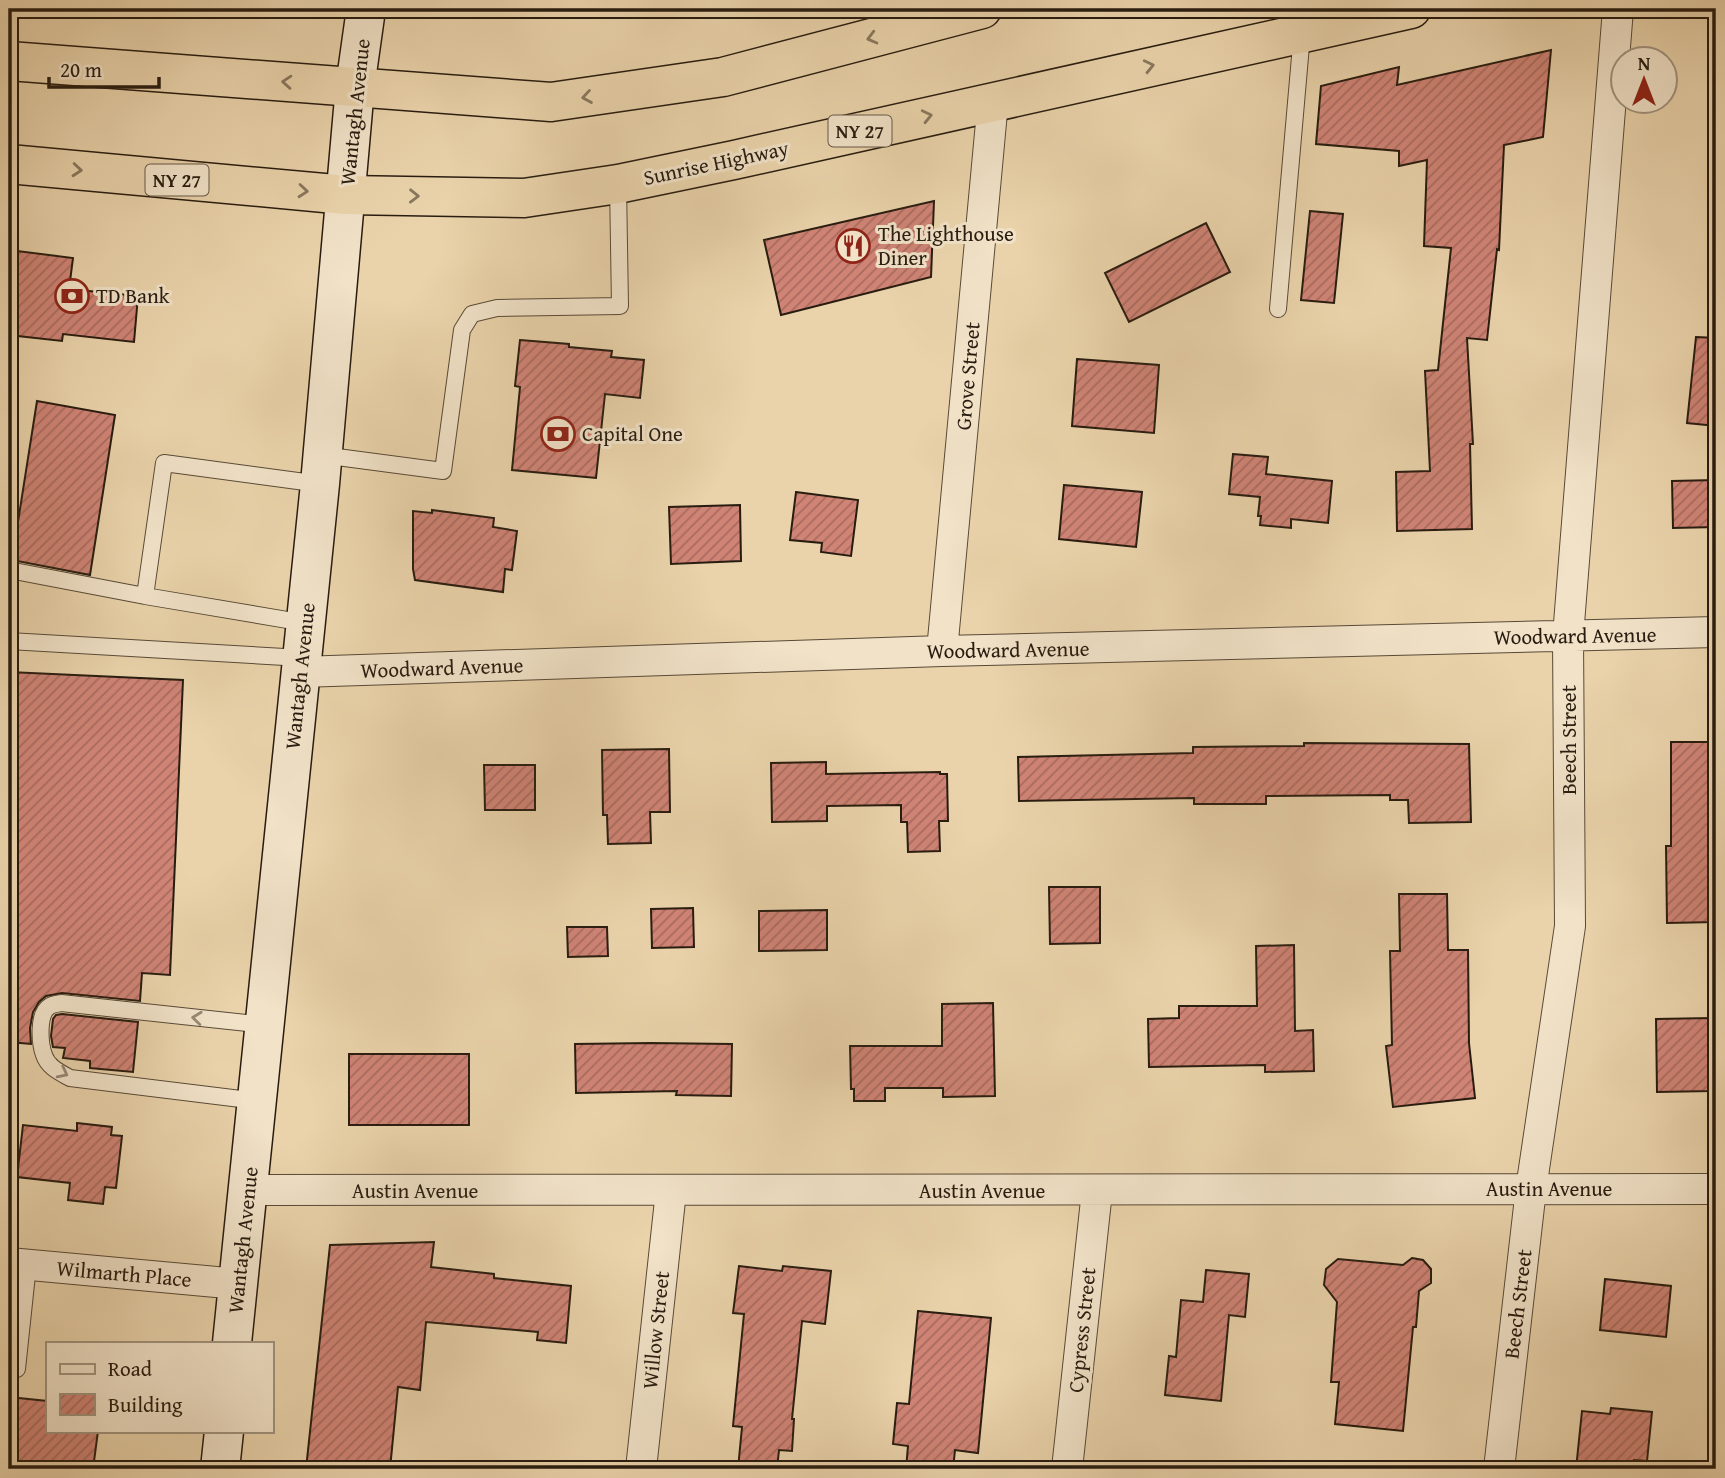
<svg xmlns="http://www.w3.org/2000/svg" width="1725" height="1478" viewBox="0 0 1725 1478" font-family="'Gentium Book Plus',serif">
  <defs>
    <pattern id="building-hatch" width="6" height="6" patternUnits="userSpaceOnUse" patternTransform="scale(1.75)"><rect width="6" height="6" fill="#d08476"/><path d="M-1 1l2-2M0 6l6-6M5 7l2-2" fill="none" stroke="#a96b5f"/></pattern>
  </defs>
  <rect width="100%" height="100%" fill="#ead3ab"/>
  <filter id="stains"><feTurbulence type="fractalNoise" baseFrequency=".00286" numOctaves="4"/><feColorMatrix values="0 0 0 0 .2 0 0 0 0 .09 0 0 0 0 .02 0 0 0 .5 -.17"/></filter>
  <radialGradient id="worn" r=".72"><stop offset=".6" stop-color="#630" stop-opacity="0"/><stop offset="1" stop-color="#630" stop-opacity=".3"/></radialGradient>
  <path fill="url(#building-hatch)" stroke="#281c10" stroke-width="2" d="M1551,50L1543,137L1504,145L1499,250L1497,249L1487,340L1467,338L1473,444H1470L1472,529L1397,531L1396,472L1430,471L1425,371L1438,370L1451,248L1424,246L1427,160L1399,166V151L1316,144L1321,86L1399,67L1397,85Z
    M934,201L931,277L781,315L764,240Z
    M1310,211L1343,214L1334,303L1301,300Z
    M1206,223L1230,272L1129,322L1105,273Z
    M9,250L73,258L69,289L138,296L134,342L63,334L62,341L9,335Z
    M1696,337L1716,338V426L1687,423Z
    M520,340L569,344V347L612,351L611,357L644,360L640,398L605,394L596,478L512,470L520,387L515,386Z
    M1077,359L1159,365L1154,433L1072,426Z
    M37,401L115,415L90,575L12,560Z
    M1233,454L1268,457L1266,474L1332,481L1328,523L1291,519V528L1260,525L1261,516H1258L1260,497L1229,494Z
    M1716,480V527L1673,528L1672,481Z
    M1064,485L1142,492L1136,547L1059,539Z
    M796,492L858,500L851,556L821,552L822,543L790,540Z
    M740,505L741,561L671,564L669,507Z
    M432,510L494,518L493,527L517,531L512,570L505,569L503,592L415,580L413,569V511L432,513Z
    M9,672L183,680L170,975L142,973L140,1001L62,993L46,996L39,1002L33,1012L30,1028L31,1044L9,1042Z
    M1671,742H1716V922L1667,923L1666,846H1671Z
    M1304,743L1469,744L1471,822L1409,823L1408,800H1390V795L1266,796V804H1194V798L1019,801L1018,757L1193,753V747L1304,746Z
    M669,749L670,812H650L651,843L608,844L607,815H603L602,750Z
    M826,762V774L940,772V774H947L948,821H939L940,851L908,852L907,822H901V805L827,806V821L772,822L771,763Z
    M484,765H535V810H485Z
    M1049,887H1100V943L1050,944Z
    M1399,894H1447L1448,950H1468L1469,1043L1475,1098L1393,1107L1386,1046L1392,1045L1390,951H1400Z
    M693,908L694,947L652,948L651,909Z
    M827,910V950L759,951V911Z
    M567,927H607L608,956L568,957Z
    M1294,945L1295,1031L1313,1030L1314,1071L1265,1072V1065L1149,1067L1148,1019L1179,1018V1006H1257L1256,946Z
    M993,1003L995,1096L943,1097V1088H885V1101H854V1089H851L850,1046H942V1004Z
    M62,1014L138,1022L133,1072L90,1068V1061L63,1058L65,1048L53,1047L51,1036L53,1019L56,1015Z
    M1711,1018L1712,1091L1657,1092L1656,1019Z
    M651,1043L732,1044L731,1096L676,1095L677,1091L576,1093L575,1044Z
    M349,1054H469V1125H349Z
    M77,1123L112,1127L111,1135L122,1136L116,1188L105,1187L103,1204L68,1200L70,1183L17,1177L23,1125L77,1131Z
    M434,1242L431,1267L494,1274V1278L571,1286L566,1343L537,1340L538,1332L426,1322L420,1390L398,1387L390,1469H306L330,1245Z
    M1412,1258L1423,1260L1431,1269V1283L1419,1291L1416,1327H1413L1403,1431L1335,1424L1339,1382H1331L1337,1302L1324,1285L1326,1269L1338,1259L1403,1265Z
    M739,1266L782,1271L783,1266L831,1271L825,1324L802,1321L792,1419H794L792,1451L779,1450L777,1469H738L742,1427L733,1426L744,1314L733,1313Z
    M1206,1270L1249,1274L1245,1317L1229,1315L1221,1401L1165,1395L1169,1356L1176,1357L1181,1300L1203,1302Z
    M1605,1279L1671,1286L1666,1337L1600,1330Z
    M918,1311L991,1318L978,1453L955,1450L953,1469H906L908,1446L893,1444L897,1403L909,1404Z
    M9,1397L47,1401V1431H98L93,1469H9L12,1440H9Z
    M1611,1408L1652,1412L1647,1461L1634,1460V1469H1576L1582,1411L1610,1414Z"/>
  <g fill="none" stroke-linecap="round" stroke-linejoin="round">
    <g stroke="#584a37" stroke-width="18">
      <path id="lane" d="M1278,309L1302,34
        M322,455L443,471L462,330L472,314L497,308L620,306L618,184
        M9,570L145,596
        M305,623L145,596L164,463L320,484
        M9,641L302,658
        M257,1101L70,1078C59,1072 48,1067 44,1055C40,1044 37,1013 50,1006C53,1004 57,1004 61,1003L265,1025
        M9,1368L17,1369L28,1265"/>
    </g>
    <g stroke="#584a37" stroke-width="32">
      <path id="street" d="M942,651L993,101
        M300,672L942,651L1716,632
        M248,1190L1716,1189
        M9,1263L238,1284
        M641,1469L671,1191
        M1067,1469L1097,1191
        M1499,1469L1531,1189L1570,926L1568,636L1618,9"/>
    </g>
    <g stroke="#281c10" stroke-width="41">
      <path id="secondary" d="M232,1343L320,484L355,87L366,9
        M220,1469L224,1431"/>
    </g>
    <g stroke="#281c10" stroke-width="41">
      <path id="highway" d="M9,61L551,102L723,77L982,9
        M9,164L346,195L524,198L618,184L734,160L1411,9"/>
    </g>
    <use href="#lane" stroke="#f1e2c8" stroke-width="16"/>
    <use href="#street" stroke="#f1e2c8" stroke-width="30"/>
    <use href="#secondary" stroke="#f1e2c8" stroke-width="38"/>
    <use href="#highway" stroke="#ead3ab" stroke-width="38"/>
  </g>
  <defs><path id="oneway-chevron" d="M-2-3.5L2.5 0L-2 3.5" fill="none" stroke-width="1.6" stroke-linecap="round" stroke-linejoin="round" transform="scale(1.75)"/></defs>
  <g stroke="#89785e">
    <use href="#oneway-chevron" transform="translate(872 38) rotate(165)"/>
    <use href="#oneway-chevron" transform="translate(1149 66) rotate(-13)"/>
    <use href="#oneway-chevron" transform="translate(287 82) rotate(-176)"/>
    <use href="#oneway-chevron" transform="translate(587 97) rotate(171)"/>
    <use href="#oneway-chevron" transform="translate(927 116) rotate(-13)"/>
    <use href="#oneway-chevron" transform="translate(77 170) rotate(5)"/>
    <use href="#oneway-chevron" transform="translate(303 191) rotate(5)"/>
    <use href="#oneway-chevron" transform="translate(414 196) rotate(1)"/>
  </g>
  <g stroke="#978975">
    <use href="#oneway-chevron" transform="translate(197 1018) rotate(-174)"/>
    <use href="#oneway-chevron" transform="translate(63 1073) rotate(27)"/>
  </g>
  <defs>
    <g id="restaurant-ring" transform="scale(1.75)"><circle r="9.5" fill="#f1e2c8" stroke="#8f2418" stroke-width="1.5"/><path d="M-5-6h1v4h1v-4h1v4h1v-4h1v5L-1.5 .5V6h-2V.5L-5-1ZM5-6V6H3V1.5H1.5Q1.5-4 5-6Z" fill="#8f2418"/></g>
    <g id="bank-ring" transform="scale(1.75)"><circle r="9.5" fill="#f1e2c8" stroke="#8f2418" stroke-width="1.5"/><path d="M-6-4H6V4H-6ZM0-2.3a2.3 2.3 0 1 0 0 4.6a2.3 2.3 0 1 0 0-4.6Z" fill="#8f2418"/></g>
  </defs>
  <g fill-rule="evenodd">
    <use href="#restaurant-ring" x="853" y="246"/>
    <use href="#bank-ring" x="72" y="296"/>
    <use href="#bank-ring" x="558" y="434"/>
  </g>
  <g text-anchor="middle" stroke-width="6" stroke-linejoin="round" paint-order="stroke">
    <g fill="#f1e2c8" stroke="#645747" stroke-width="2">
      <rect x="828.5" y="115.5" width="63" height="31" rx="5"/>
      <rect x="145.5" y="164.5" width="63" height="31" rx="5"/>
    </g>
    <g font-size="19" font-weight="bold" fill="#281c10">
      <text x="860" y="138">NY 27</text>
      <text x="177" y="187">NY 27</text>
    </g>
    <g font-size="21" fill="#281c10" stroke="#f1e2c8">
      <text transform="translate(355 112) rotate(-84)" y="7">Wantagh Avenue</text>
      <text transform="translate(716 163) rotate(-12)" y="7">Sunrise Highway</text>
      <text transform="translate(968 376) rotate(-85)" y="7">Grove Street</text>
      <text transform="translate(1575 636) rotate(-1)" y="7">Woodward Avenue</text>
      <text transform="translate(1008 650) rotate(-1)" y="7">Woodward Avenue</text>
      <text transform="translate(442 668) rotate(-2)" y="7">Woodward Avenue</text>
      <text transform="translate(300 676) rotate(-84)" y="7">Wantagh Avenue</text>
      <text transform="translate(1569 740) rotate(-90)" y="7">Beech Street</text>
      <text x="1549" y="1196">Austin Avenue</text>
      <text x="415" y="1198">Austin Avenue</text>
      <text x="982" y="1198">Austin Avenue</text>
      <text transform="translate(243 1240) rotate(-84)" y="7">Wantagh Avenue</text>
      <text transform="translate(124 1274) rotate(5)" y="7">Wilmarth Place</text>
      <text transform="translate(1518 1304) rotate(-83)" y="7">Beech Street</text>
      <text transform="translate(656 1330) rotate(-84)" y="7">Willow Street</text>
      <text transform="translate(1082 1330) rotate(-84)" y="7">Cypress Street</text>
    </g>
    <g font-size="21" fill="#281c10" stroke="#f1e2c8" text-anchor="start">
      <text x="878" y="241">The Lighthouse<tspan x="878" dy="24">Diner</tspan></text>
      <text x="96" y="303">TD Bank</text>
      <text x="582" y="441">Capital One</text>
    </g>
  </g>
  <rect width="1725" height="1478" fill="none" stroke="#ead3ab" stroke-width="35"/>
  <rect x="10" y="10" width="1704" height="1457" fill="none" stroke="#281c10" stroke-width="3.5"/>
  <rect x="18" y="18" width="1690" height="1443" fill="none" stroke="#281c10" stroke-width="2"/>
  <rect x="46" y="1342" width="228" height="91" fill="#f1e2c8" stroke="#a1937e" stroke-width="2"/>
  <rect x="60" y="1364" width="35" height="10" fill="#f1e2c8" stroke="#a1937e" stroke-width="2"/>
  <text x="108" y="1376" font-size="21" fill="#281c10">Road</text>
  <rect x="60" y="1394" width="35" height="21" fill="url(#building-hatch)" stroke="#a1937e" stroke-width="2"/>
  <text x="108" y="1412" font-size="21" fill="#281c10">Building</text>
  <g transform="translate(1644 80)"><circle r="33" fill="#f1e2c8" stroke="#a1937e" stroke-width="2"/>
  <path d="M0-5L12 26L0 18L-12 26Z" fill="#8f2418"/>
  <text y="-10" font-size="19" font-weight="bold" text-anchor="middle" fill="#281c10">N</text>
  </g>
  <path d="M49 77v10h110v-10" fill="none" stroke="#281c10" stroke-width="3.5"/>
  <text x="60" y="77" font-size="21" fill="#281c10" stroke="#f1e2c8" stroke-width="5" paint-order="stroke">20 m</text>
  <rect width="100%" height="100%" filter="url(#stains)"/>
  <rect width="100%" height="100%" fill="url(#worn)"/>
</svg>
